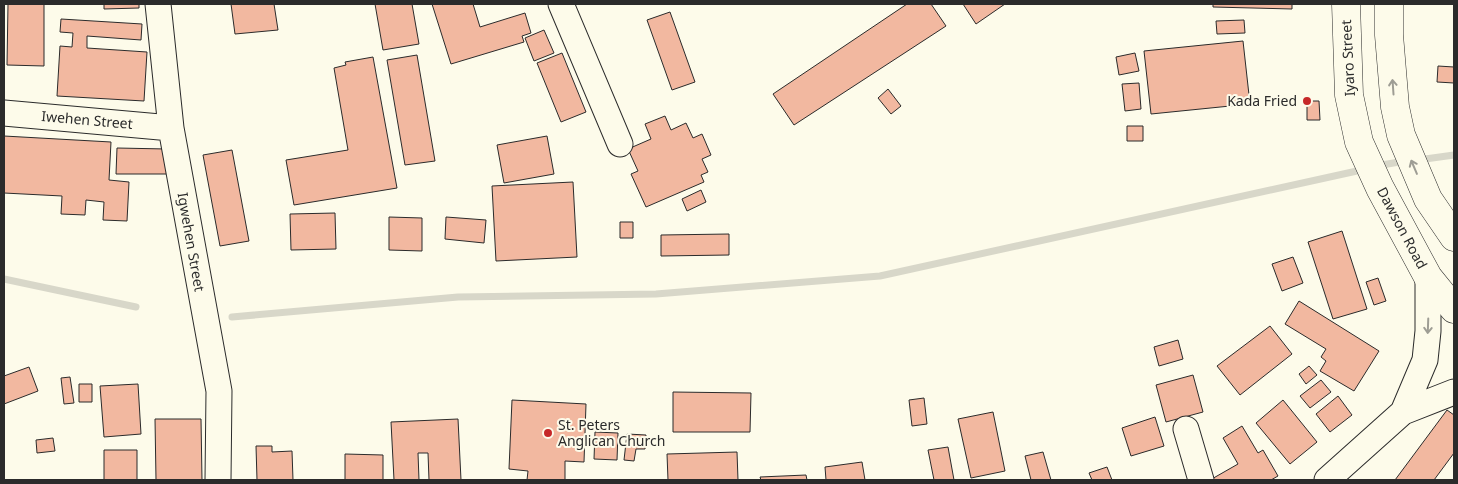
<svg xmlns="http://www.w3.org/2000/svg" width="1458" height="484" viewBox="0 0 1458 484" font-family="'Noto Sans',sans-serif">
  <rect width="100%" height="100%" fill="#fdfbea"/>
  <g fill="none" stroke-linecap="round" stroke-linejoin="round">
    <path stroke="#d8d7c9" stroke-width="7" d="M1418,160L1454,155
      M1376,166L1405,161
      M4,279L136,307
      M232,317L458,297L656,294L880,276L1366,169"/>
  </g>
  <path fill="#f2b8a0" stroke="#2b2b2b" d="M8,4H44V66L7,65Z
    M104,4H139V8L104,9Z
    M231,4H274L278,30L235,34Z
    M375,4H412L419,44L383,50Z
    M432,4H473L480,27L525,13L531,33L522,36L524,42L451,64Z
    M907,4H931L946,26L794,125L773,94Z
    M963,4H1005L976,24Z
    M1213,4H1292V9L1213,7Z
    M670,12L695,82L672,90L647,20Z
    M61,19L142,24L141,40L87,36V48L147,52L144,101L57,96L60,46L72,47L73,33L60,32Z
    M1244,20L1245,33L1217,34L1216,21Z
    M544,30L554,53L534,61L525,38Z
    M1243,41L1250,104L1151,114L1144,51Z
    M562,53L586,112L561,122L537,63Z
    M1135,53L1139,71L1119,75L1116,57Z
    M417,55L435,161L405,165L387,60Z
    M373,57L397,188L294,205L286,160L348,150L334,68L346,65L345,62Z
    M1438,66L1454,67V83L1437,82Z
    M1139,83L1141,109L1125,111L1122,84Z
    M888,89L901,106L891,114L878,98Z
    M1307,101H1319L1320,120H1307Z
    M665,116L671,130L686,123L693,138L702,134L711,155L702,159L708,172L701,175L704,182L646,207L631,174L638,171L628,149L651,139L645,124Z
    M1127,126H1143V141H1127Z
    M4,136L111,142L109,180L129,182L127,221L103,220L104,202L86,200L85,215L61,214L62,196L4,193Z
    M547,136L554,174L504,183L497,145Z
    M117,148L167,149V174H116Z
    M232,150L249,241L220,246L203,155Z
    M573,182L577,257L496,261L492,186Z
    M701,190L706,202L687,211L682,199Z
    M335,213L336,249L291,250L290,214Z
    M389,217L422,218V251L389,250Z
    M446,217L486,220L484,243L445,239Z
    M620,222H633V238H620Z
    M1342,231L1367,309L1333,319L1308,242Z
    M729,234V255L661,256V235Z
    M1293,257L1303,283L1282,291L1272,264Z
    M1378,278L1386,301L1374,305L1366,282Z
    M1299,301L1379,351L1354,391L1320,371L1326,361L1321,357L1326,349L1285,324Z
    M1270,326L1292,354L1240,395L1217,366Z
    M1178,340L1183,359L1159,366L1154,347Z
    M1309,366L1317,375L1306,384L1299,374Z
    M29,367L38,391L4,404V376Z
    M1193,375L1203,412L1166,422L1156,385Z
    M70,377L74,403L64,404L61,378Z
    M1321,380L1331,392L1310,408L1300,396Z
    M79,384H92V402H79Z
    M138,384L141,434L104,437L100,386Z
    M673,392L751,393L750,432H673Z
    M1338,396L1352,415L1330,432L1316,414Z
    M924,398L927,424L912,426L909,400Z
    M512,400L586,404L584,462L565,461V480H527L528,471L509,469Z
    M1283,400L1317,442L1290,464L1256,423Z
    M1447,410L1454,415V453L1434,480H1395Z
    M993,412L1005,471L971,478L958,419Z
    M1155,417L1164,446L1131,456L1122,428Z
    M155,419H201L202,480H156Z
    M458,419L461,480H429L428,453H418L419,480H394L391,422Z
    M1242,426L1258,453L1263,450L1278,476L1271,480H1210L1238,464L1223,438Z
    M595,432L618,433L617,460L594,459Z
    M627,434L646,435L645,449H636L634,461L624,460Z
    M53,438L55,451L37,453L36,440Z
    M256,446H272V452L292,451L293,480H257Z
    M948,447L954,480H934L928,450Z
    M104,450H137V480H104Z
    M737,452L738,480H668L667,454Z
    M1043,452L1051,480H1031L1025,456Z
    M345,454L383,455V480H345Z
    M862,462L865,480H826L825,467Z
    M1107,467L1112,480H1092L1089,473Z
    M806,475L807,480H761L760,477Z"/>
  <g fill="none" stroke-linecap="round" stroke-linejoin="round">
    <g stroke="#2b2b2b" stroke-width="27">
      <path id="minor" d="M158,4L171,128L219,391L218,480
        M561,4L620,144
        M4,113L171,128
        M1403,412L1425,360L1428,331V277
        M1186,429L1201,480
        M1327,480L1403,412L1454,392"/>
    </g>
    <g stroke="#2b2b2b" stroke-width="29">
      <path id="highway" d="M1346,4L1349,95L1359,142L1380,188L1428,277L1454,309
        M1389,4V35L1395,107L1401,135L1428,199L1454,237"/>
    </g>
    <use href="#minor" stroke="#fdfbea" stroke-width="25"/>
    <use href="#highway" stroke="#fdfbea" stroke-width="28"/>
  </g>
  <defs><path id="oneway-shaft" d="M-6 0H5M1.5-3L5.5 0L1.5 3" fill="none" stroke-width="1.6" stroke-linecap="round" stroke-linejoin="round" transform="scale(1.25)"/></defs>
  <g stroke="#9e9d94">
    <use href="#oneway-shaft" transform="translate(1393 87) rotate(-94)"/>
    <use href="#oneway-shaft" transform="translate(1414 167) rotate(-113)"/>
    <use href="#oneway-shaft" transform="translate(1428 326) rotate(92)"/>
  </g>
  <g fill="#c62828" stroke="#fdfbea" stroke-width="2">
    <circle cx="1307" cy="101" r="5"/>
    <circle cx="548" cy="433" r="5"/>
  </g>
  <g text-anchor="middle" stroke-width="4" stroke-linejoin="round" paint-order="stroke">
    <g font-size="14" fill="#2b2b2b" stroke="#fdfbea">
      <text transform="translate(1348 58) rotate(-93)" y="5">Iyaro Street</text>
      <text transform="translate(87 120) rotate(5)" y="5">Iwehen Street</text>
      <text transform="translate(1402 228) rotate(62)" y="5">Dawson Road</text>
      <text transform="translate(191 242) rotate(80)" y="5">Igwehen Street</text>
    </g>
    <g font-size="14" fill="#2b2b2b" stroke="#fdfbea" text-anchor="end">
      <text x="1297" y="106">Kada Fried</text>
      <text x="558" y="430" text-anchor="start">St. Peters<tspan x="558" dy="16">Anglican Church</tspan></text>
    </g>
  </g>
  <rect width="1458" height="484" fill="none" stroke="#2b2b2b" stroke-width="10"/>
</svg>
